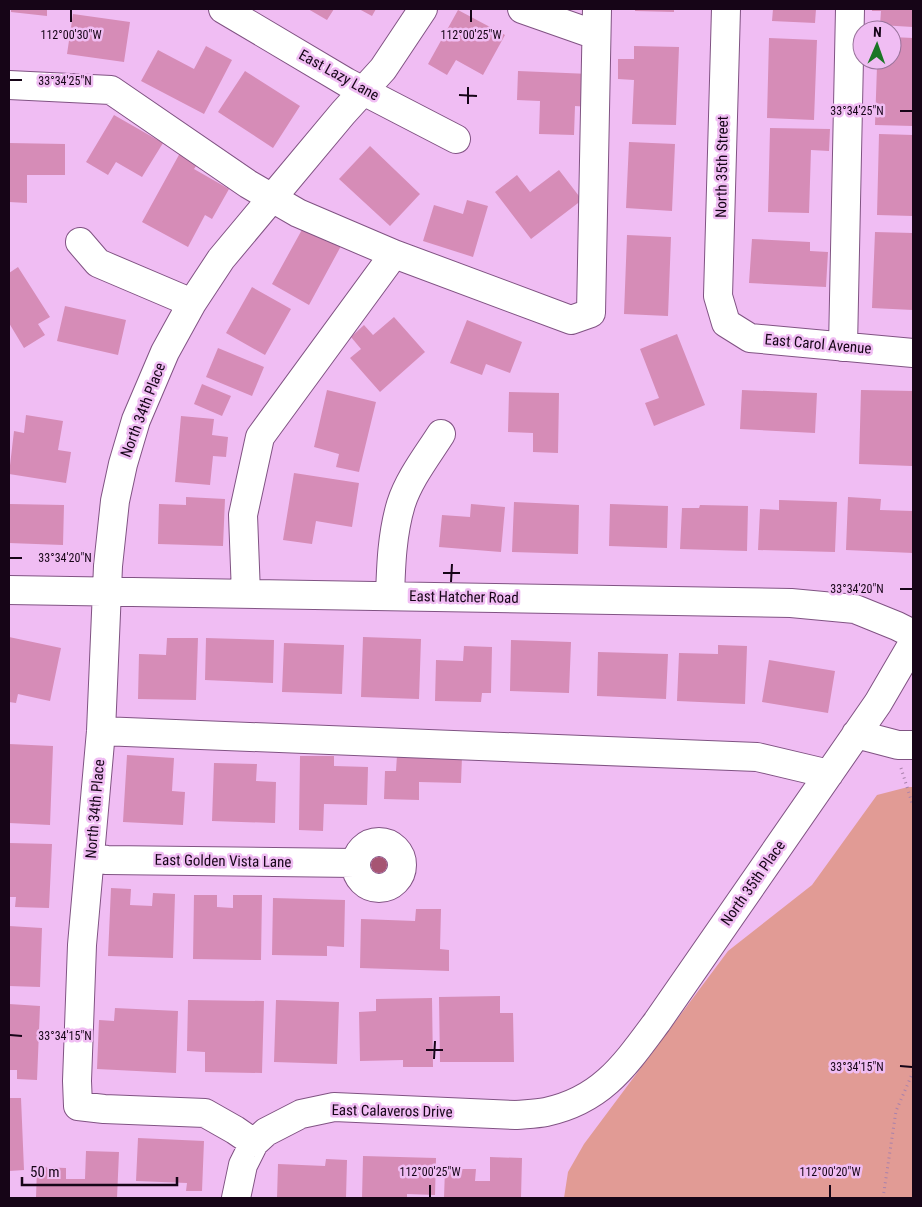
<svg xmlns="http://www.w3.org/2000/svg" width="922" height="1207" viewBox="0 0 922 1207" font-family="'Roboto Condensed',sans-serif">
  <rect width="100%" height="100%" fill="#f0bdf3"/>
  <path fill="#e19b95" d="M908,787H913V1198H564L568,1172L584,1144L728,951L812,885L877,795Z"/>
  <path fill="#d68cb7" d="M11,9H47V16L11,12Z
    M308,9H334L327,20Z
    M359,9H376L372,16Z
    M635,9H674V12L635,11Z
    M773,9H816L815,23L772,21Z
    M872,9H913V27L880,25L881,11H872Z
    M458,10L505,35L483,75L456,60L447,75L428,64Z
    M73,14L130,22L124,62L67,54Z
    M892,37L913,38V126L875,125L877,66H884V60H892Z
    M769,38L817,40L814,120L767,118Z
    M206,46L232,60L204,114L141,81L158,50L194,69Z
    M634,46L679,47L676,125L632,124L634,80L618,79V59H634Z
    M245,71L300,106L273,148L218,112Z
    M518,71L590,74L589,107L575,106L574,135L539,134L540,101L517,100Z
    M114,115L163,143L142,177L116,162L108,175L86,162Z
    M770,128L830,129L829,151L811,150L809,213L768,212Z
    M879,134L913,135V216L877,215Z
    M629,142L675,144L672,211L626,208Z
    M9,143L65,144V175H27V203L9,202Z
    M370,146L420,194L390,226L339,179Z
    M180,153L198,163L194,169L229,189L212,219L205,215L188,247L142,222Z
    M559,170L582,200L531,239L495,192L517,175L530,192Z
    M467,200L488,206L473,257L423,241L434,205L463,214Z
    M304,226L341,246L309,305L272,284Z
    M875,232L913,233V310L872,308Z
    M627,235L671,237L668,316L624,314Z
    M752,239L810,242V251L828,252L826,287L749,283Z
    M18,267L50,317L38,324L45,335L24,348L9,323V273Z
    M252,287L291,309L265,355L226,333Z
    M65,306L126,320L118,355L57,341Z
    M394,317L425,352L380,392L350,358L361,349L351,337L364,325L373,335Z
    M467,320L522,342L510,373L486,364L482,375L450,363Z
    M677,334L705,405L654,426L645,403L659,398L640,349Z
    M218,348L264,367L252,396L206,377Z
    M202,384L231,396L222,416L194,404Z
    M327,390L376,402L359,472L336,467L339,454L314,447Z
    M742,390L817,393L815,433L740,429Z
    M861,390L913,391L912,466L859,464Z
    M509,392L559,393L558,453L533,452V433L508,432Z
    M26,415L63,421L58,450L71,452L66,483L9,474L14,431L24,433Z
    M181,416L214,419L212,435L228,437L226,457L213,456L210,485L175,482Z
    M294,473L359,483L352,527L316,521L312,544L283,540Z
    M186,497L225,499L223,546L158,544L159,504L186,505Z
    M848,497L881,499L880,510L913,511V553L846,550Z
    M779,500L837,502L835,552L758,550L760,509L779,510Z
    M514,502L579,505L578,554L512,552Z
    M10,504L64,505L63,545L9,543Z
    M471,504L505,507L501,552L439,547L442,515L470,517Z
    M610,504L668,506L667,548L609,546Z
    M700,505L748,506L747,551L680,549L682,508H699Z
    M9,637L61,648L50,701L18,694L16,703L9,702Z
    M363,637L421,639L419,699L361,697Z
    M167,638H198L196,700L138,699L139,654L166,655Z
    M206,638L274,640L273,683L205,680Z
    M511,640L571,642L569,693L510,691Z
    M284,643L344,645L342,694L282,692Z
    M718,645L747,646L745,704L677,701L679,653L718,654Z
    M464,646L492,647L491,693H482L481,702L435,701L436,660L463,661Z
    M598,652L668,654L666,699L597,696Z
    M769,660L835,671L828,713L762,702Z
    M9,744L53,746L50,825L9,823Z
    M127,755L174,758L172,791L185,792L183,825L123,822Z
    M397,755L462,757L461,783L419,782V800L384,799L385,771H396Z
    M300,756H334V766L368,767L367,805L324,804L323,831L299,830Z
    M214,763L257,764L256,781L276,782L275,823L212,821Z
    M9,843L52,844L49,908L15,907L16,897H9Z
    M111,888L131,889L130,905L152,906L153,893L175,894L173,958L108,956Z
    M194,895H217V907L233,908V895H262L261,960L193,959Z
    M273,898L345,900L344,947L327,946V956L272,955Z
    M416,909H441L440,949L449,950V971L360,968L361,919L415,921Z
    M9,926L42,928L40,987L9,986Z
    M500,996V1013H513L514,1062H440L439,997Z
    M432,998L433,1067H403V1060L360,1061L359,1012L376,1011V999Z
    M188,1000L264,1001L262,1073L205,1072V1052L187,1051Z
    M276,1000L339,1002L337,1064L274,1062Z
    M9,1004L40,1006L37,1080L17,1079V1070H9Z
    M115,1008L178,1011L176,1073L97,1069L99,1020L114,1021Z
    M9,1098H21L24,1170L9,1171Z
    M138,1138L204,1141L202,1191H186L187,1183L136,1181Z
    M86,1151L119,1152L117,1198H36L37,1167L66,1168V1179H85Z
    M363,1156L436,1158L435,1195L407,1194V1198H362Z
    M490,1157L522,1158L521,1198H444L445,1169H476L475,1181H490Z
    M326,1159L347,1160L346,1198H277L278,1164L325,1166Z"/>
  <g fill="none" stroke-linecap="round" stroke-linejoin="round">
    <g stroke="#805383" stroke-width="30">
      <path id="minor" d="M223,9L346,82L456,139
        M522,9L596,35
        M726,9L718,296L726,323L750,338L913,353
        M9,85L111,90L248,184L298,213L394,254L571,320L591,313L597,9
        M80,242L98,263L192,303
        M843,347L850,9
        M9,590L791,603L855,609L897,626L913,634
        M246,594L243,515L260,437L394,254
        M390,596C391,565 392,534 401,504C409,479 427,456 441,434
        M101,731L757,757L829,774
        M856,734L898,745H913
        M356 865a23 23 0 1 1 46 0a23 23 0 1 1-46 0Z
        M91,858L107,860L355,863
        M254,1143L235,1130L205,1113L104,1109L78,1106L77,1081L82,945L101,731L108,566L115,501L123,464L136,420L165,352L192,303L221,259L343,113L383,69L423,9
        M236,1198L243,1165L254,1143L266,1132L301,1114L334,1107L516,1115C526,1114 536,1114 546,1112C602,1100 625,1065 657,1022L878,703L913,643"/>
    </g>
    <path stroke="#a981ab" stroke-width="3" stroke-dasharray="1 4" stroke-linecap="butt" d="M901,768L913,806
      M883,1198L896,1111L913,1072"/>
    <use href="#minor" stroke="#fff" stroke-width="28"/>
  </g>
  <circle fill="#a65573" cx="379" cy="865" r="8"/>
  <path fill="none" stroke="#160517" stroke-width="2" d="M71,22V10M471,22V10M10,80H22M459,95L477,96M468,104V87M900,111H912M10,558H22M443,573H460M451,582L452,564M900,589H912M10,1035L22,1036M426,1050H443M434,1059L435,1041M900,1066L912,1067M430,1197V1185M830,1197V1185"/>
  <g text-anchor="middle" stroke-width="5" stroke-linejoin="round" paint-order="stroke">
    <g font-size="15" fill="#160517" stroke="#f0bdf3">
      <text transform="translate(339 75) rotate(29)" y="5">East Lazy Lane</text>
      <text transform="translate(722 167) rotate(-89)" y="5">North 35th Street</text>
      <text transform="translate(818 344) rotate(5)" y="5">East Carol Avenue</text>
      <text transform="translate(143 410) rotate(-69)" y="5">North 34th Place</text>
      <text transform="translate(464 597) rotate(1)" y="5">East Hatcher Road</text>
      <text transform="translate(95 809) rotate(-85)" y="5">North 34th Place</text>
      <text transform="translate(223 861) rotate(1)" y="5">East Golden Vista Lane</text>
      <text transform="translate(753 883) rotate(-55)" y="5">North 35th Place</text>
      <text transform="translate(392 1111) rotate(1)" y="5">East Calaveros Drive</text>
    </g>
  </g>
  <g font-size="12" text-anchor="middle" fill="#160517" stroke="#f0bdf3" stroke-width="5" stroke-linejoin="round" paint-order="stroke">
    <text x="71" y="39">112°00'30"W</text>
    <text x="471" y="39">112°00'25"W</text>
    <text x="65" y="85">33°34'25"N</text>
    <text x="857" y="115">33°34'25"N</text>
    <text x="65" y="562">33°34'20"N</text>
    <text x="857" y="593">33°34'20"N</text>
    <text x="65" y="1040">33°34'15"N</text>
    <text x="857" y="1071">33°34'15"N</text>
    <text x="430" y="1176">112°00'25"W</text>
    <text x="830" y="1176">112°00'20"W</text>
  </g>
  <rect width="922" height="1207" fill="none" stroke="#160517" stroke-width="20"/>
  <g transform="translate(877 45) rotate(2)"><circle r="24" fill="#f0bdf3" stroke="#99739b"/>
  <path d="M0-4L9 19L0 12L-9 19Z" fill="#1a7625"/>
  <text y="-8" font-size="14" font-weight="bold" text-anchor="middle" fill="#160517">N</text>
  </g>
  <path d="M22 1177v8h155v-8" fill="none" stroke="#160517" stroke-width="2.5"/>
  <text x="30" y="1177" font-size="15" fill="#160517" stroke="#f0bdf3" stroke-width="4" paint-order="stroke">50 m</text>
</svg>
